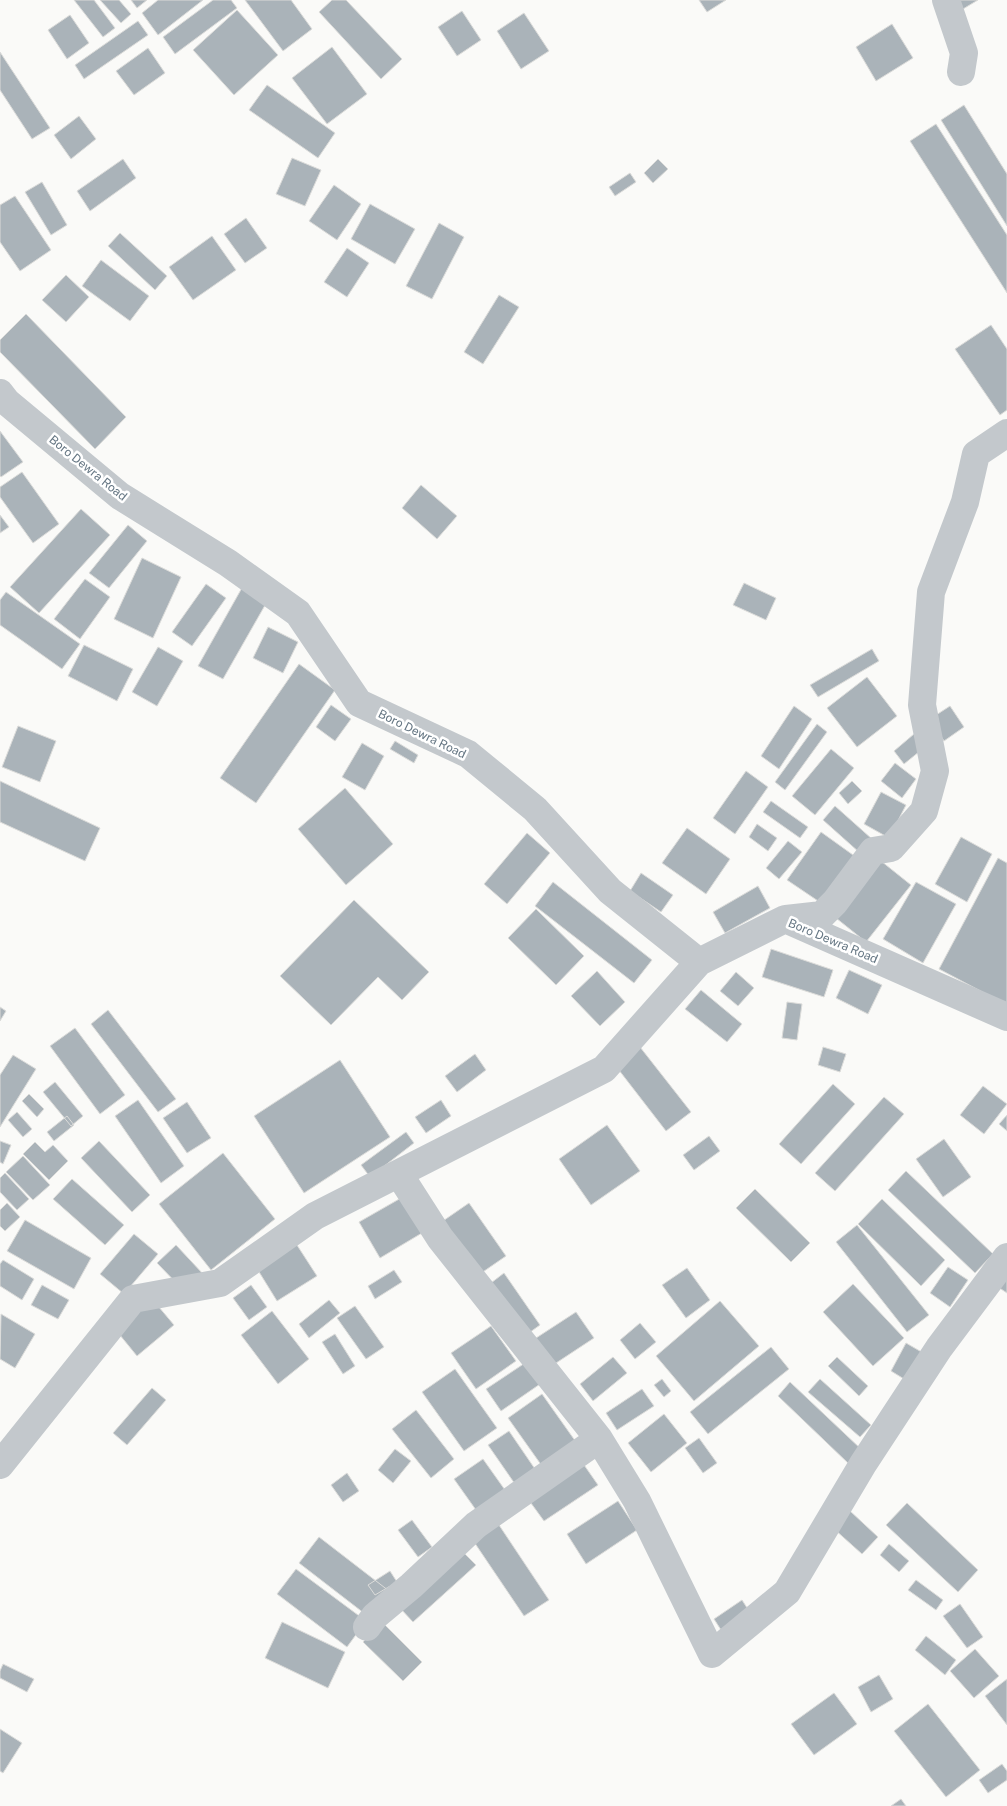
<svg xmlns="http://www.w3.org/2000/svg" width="1007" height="1806" viewBox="0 0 1007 1806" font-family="'Public Sans',sans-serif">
  <rect width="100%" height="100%" fill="#fafaf8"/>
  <path fill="#aab3b9" stroke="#dcdcda" d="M74,0H94L115,28L103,37Z
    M100,0H119L131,14L121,23Z
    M131,0H147L137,8Z
    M158,0H203L158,35L142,13Z
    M213,0H231L237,8L175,54L163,37Z
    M245,0H291L312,29L283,51Z
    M332,0H346L402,59L381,79L319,12Z
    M699,0H726L707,12Z
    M957,0H978L963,9Z
    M237,10L278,55L234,95L193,50Z
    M462,11L481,40L457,56L438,27Z
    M524,13L549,51L521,69L497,31Z
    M70,15L89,43L67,59L48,30Z
    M138,21L148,35L84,79L75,65Z
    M892,24L913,58L876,81L856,47Z
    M332,47L367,94L327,124L292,78Z
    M148,48L165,73L134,95L116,71Z
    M0,52L50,128L32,139L0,90Z
    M267,85L335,133L318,158L249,110Z
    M964,105L1007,174V226L941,120Z
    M79,116L96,139L71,159L54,135Z
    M936,124L1007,235V293L910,141Z
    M292,158L321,170L305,206L276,194Z
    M123,159L136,178L90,211L77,191Z
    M658,159L668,169L653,183L644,173Z
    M630,173L636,182L615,196L609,187Z
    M42,182L67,225L51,235L25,192Z
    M334,185L361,204L337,240L309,221Z
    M15,196L51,250L20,271L0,242V205Z
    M370,204L415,229L395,264L351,239Z
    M246,218L267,248L245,263L224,234Z
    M439,223L464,237L432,299L406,286Z
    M120,233L167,276L155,290L108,246Z
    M212,236L236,270L193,300L169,267Z
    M347,248L369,263L347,297L324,282Z
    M101,260L149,296L130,321L82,286Z
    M66,275L89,297L66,322L42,300Z
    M499,295L519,307L483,364L464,352Z
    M26,314L126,417L95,449L0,352V340Z
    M991,325L1007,349V410L1000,415L955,349Z
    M0,431L23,462L1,477L0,476Z
    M22,472L59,524L33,543L0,497V487Z
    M421,485L457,516L437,539L402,508Z
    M81,509L110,535L39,613L10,587Z
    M0,515L9,527L0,533Z
    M128,525L147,541L109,588L89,573Z
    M142,558L181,577L153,638L114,619Z
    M85,579L110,597L80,639L54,619Z
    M744,583L776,598L766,620L733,605Z
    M206,584L226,598L192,646L172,632Z
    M243,586L268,600L223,679L198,666Z
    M6,592L80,644L62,669L0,625V600Z
    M268,627L298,642L283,673L253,658Z
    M84,645L133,669L117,701L68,676Z
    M158,647L183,661L157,706L132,692Z
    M872,649L879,661L818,697L810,685Z
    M299,664L335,690L256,803L220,778Z
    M867,677L897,716L857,747L827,708Z
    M331,705L351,719L335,741L316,727Z
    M794,706L812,719L779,769L761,756Z
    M950,706L964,727L944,741L930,719Z
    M817,724L827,732L785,790L775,782Z
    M18,726L56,741L40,782L2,767Z
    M914,734L925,747L904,764L894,751Z
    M395,741L418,755L414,763L390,749Z
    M362,743L384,756L365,790L342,777Z
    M831,749L854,768L815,815L792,796Z
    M895,763L916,779L902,798L881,781Z
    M746,771L768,787L735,834L713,818Z
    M0,781L100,828L85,861L0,822Z
    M852,781L862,791L848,804L839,793Z
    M345,788L393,844L346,885L298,829Z
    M881,792L906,805L889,838L864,824Z
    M771,801L808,827L800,838L763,812Z
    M835,806L872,839L860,853L823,820Z
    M757,824L777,838L768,851L749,837Z
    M687,828L730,859L706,894L662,863Z
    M821,832L860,860L827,907L787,880Z
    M527,833L550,853L507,904L484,884Z
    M961,837L992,854L967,902L935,884Z
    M788,841L802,852L779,879L766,868Z
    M876,857L911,885L866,942L831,914Z
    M998,858L1007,863V1005L939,969Z
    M641,873L673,895L661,912L630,891Z
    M553,882L652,960L634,983L535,906Z
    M916,882L956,904L923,963L883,939Z
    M758,886L770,908L725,933L713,912Z
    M354,900L429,972L402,1000L378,977L331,1025L280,976Z
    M536,909L584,956L556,985L508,938Z
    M771,949L833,970L824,997L762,977Z
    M849,970L882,985L868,1014L836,998Z
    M597,971L625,1002L600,1026L571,996Z
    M736,972L754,988L738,1006L720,991Z
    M701,990L742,1024L727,1042L685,1009Z
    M787,1002L802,1004L797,1040L782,1038Z
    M0,1007L6,1011L0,1021Z
    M108,1010L176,1099L158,1112L91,1024Z
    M75,1028L125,1095L100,1114L50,1046Z
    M640,1047L691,1112L666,1131L615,1065Z
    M823,1047L846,1054L840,1072L818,1065Z
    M475,1054L486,1070L457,1092L445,1076Z
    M13,1055L36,1069L0,1127V1075Z
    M340,1060L390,1137L304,1193L254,1116Z
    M55,1082L83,1116L71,1126L43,1092Z
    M833,1084L855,1104L801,1164L779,1144Z
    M983,1086L1007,1104L984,1134L960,1115Z
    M29,1094L44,1109L37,1117L22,1101Z
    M884,1097L904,1114L835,1191L815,1173Z
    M138,1100L184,1166L161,1183L115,1116Z
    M441,1100L451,1116L426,1133L415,1117Z
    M187,1102L211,1138L187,1153L163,1118Z
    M17,1112L32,1129L23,1137L8,1120Z
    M1007,1115V1131L999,1124Z
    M67,1116L74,1125L54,1141L47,1132Z
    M607,1125L640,1171L591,1205L559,1159Z
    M406,1132L414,1143L370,1177L361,1165Z
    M709,1136L720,1151L694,1170L683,1155Z
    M944,1139L971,1177L943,1197L916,1159Z
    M0,1141L11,1145L3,1164L0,1162Z
    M99,1141L150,1195L132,1212L81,1158Z
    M35,1142L45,1152L53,1145L68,1161L49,1180L23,1154Z
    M223,1153L275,1219L211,1270L159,1204Z
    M23,1156L50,1185L33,1200L6,1172Z
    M906,1171L993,1254L975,1273L888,1190Z
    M5,1173L29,1199L17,1210L0,1192V1178Z
    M72,1179L124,1225L105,1245L53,1199Z
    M755,1189L810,1243L791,1262L736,1208Z
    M401,1198L422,1233L380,1258L359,1222Z
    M882,1199L945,1260L921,1286L858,1224Z
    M7,1203L20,1217L5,1231L0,1226V1210Z
    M469,1203L506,1256L477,1276L440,1223Z
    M25,1220L91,1258L74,1289L7,1251Z
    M857,1225L929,1315L907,1332L836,1242Z
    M134,1234L158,1254L124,1294L100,1274Z
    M295,1242L317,1276L277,1301L256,1267Z
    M176,1245L204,1275L186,1293L157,1263Z
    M3,1260L34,1279L22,1300L0,1286V1264Z
    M948,1267L968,1280L950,1307L930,1293Z
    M687,1268L710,1300L686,1318L662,1285Z
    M394,1270L402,1282L375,1299L368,1286Z
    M504,1273L540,1325L526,1335L491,1283Z
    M1007,1274V1293L998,1287Z
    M853,1284L904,1338L873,1366L823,1312Z
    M42,1285L69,1300L58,1319L31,1305Z
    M251,1285L267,1307L249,1320L233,1298Z
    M153,1300L174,1325L137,1356L115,1329Z
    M329,1300L340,1313L309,1338L299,1324Z
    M720,1301L759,1346L694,1401L656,1356Z
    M355,1306L384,1347L366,1359L337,1318Z
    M272,1311L309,1359L278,1384L241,1335Z
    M576,1312L594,1338L550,1367L533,1340Z
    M1,1314L35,1334L15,1368L0,1359Z
    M640,1323L656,1342L635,1359L620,1340Z
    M491,1326L516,1361L476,1389L451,1353Z
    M335,1334L355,1366L343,1374L322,1342Z
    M906,1343L925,1354L909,1382L891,1371Z
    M771,1347L789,1369L708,1434L690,1412Z
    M613,1357L627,1373L593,1401L580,1384Z
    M837,1357L868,1386L859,1396L828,1366Z
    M528,1361L543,1382L501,1411L486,1389Z
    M455,1369L497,1428L464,1451L422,1392Z
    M662,1379L671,1391L664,1397L654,1385Z
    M820,1379L871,1425L860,1437L808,1392Z
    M790,1382L862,1450L849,1464L778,1396Z
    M152,1388L166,1400L127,1445L113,1433Z
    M642,1389L654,1406L617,1430L606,1413Z
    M542,1394L576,1442L542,1466L508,1418Z
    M416,1410L454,1459L431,1478L392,1429Z
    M664,1414L687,1443L651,1472L628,1443Z
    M509,1431L535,1469L515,1484L488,1445Z
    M699,1438L717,1463L703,1473L685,1448Z
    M395,1449L411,1461L393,1483L378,1470Z
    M483,1459L505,1490L476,1510L454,1479Z
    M582,1462L598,1485L544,1521L528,1499Z
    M347,1473L359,1491L343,1502L331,1485Z
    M618,1501L637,1530L586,1564L567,1534Z
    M907,1503L978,1570L958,1592L886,1525Z
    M849,1510L878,1537L862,1554L833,1528Z
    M495,1519L549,1600L524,1616L470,1536Z
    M412,1520L432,1547L418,1557L398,1530Z
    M319,1537L389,1591L369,1617L299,1563Z
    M889,1544L909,1561L899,1572L880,1555Z
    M462,1551L476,1565L413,1622L400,1608Z
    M296,1569L366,1621L347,1647L277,1594Z
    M390,1571L397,1582L375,1595L368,1585Z
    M916,1580L943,1600L936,1610L908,1590Z
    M742,1600L751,1614L723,1633L714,1619Z
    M960,1604L983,1637L967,1648L943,1616Z
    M282,1622L345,1652L328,1688L265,1658Z
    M382,1622L422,1662L403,1681L363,1642Z
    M926,1636L956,1660L945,1675L915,1650Z
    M975,1649L999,1676L974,1698L950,1671Z
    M3,1664L34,1679L27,1692L0,1678V1671Z
    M879,1675L893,1699L871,1712L858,1687Z
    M1007,1679V1725L985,1696Z
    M834,1693L857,1724L814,1755L791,1724Z
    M928,1704L980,1770L946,1797L894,1731Z
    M0,1729L22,1743L3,1773L0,1771Z
    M1002,1764L1007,1771V1780L988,1793L979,1780Z
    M901,1799L906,1806H891Z"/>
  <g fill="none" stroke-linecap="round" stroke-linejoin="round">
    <path stroke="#c3c8cc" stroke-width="28" d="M946,0L964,53L961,72
      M0,393L7,402L120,496L228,563L298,613L359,703L468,754L535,809L610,891L699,962L785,919L1007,1017
      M786,919L822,915L835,902L873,851L891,848L924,811L935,771L922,705L931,592L965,502L976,454L1007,433
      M599,1439L637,1501L712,1654L787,1592L863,1464L939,1348L1007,1257
      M0,1465L133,1299L220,1283L315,1216L604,1069L699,962
      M367,1627L375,1616L411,1586L476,1525L599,1439L440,1238L399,1174"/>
  </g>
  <g text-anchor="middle" stroke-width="5" stroke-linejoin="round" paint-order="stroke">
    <g font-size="12" fill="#657683" stroke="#fff">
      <text transform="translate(88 468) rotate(39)" y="4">Boro Dewra Road</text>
      <text transform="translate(422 734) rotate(26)" y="4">Boro Dewra Road</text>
      <text transform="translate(833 941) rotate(23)" y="4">Boro Dewra Road</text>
    </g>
  </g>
</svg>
